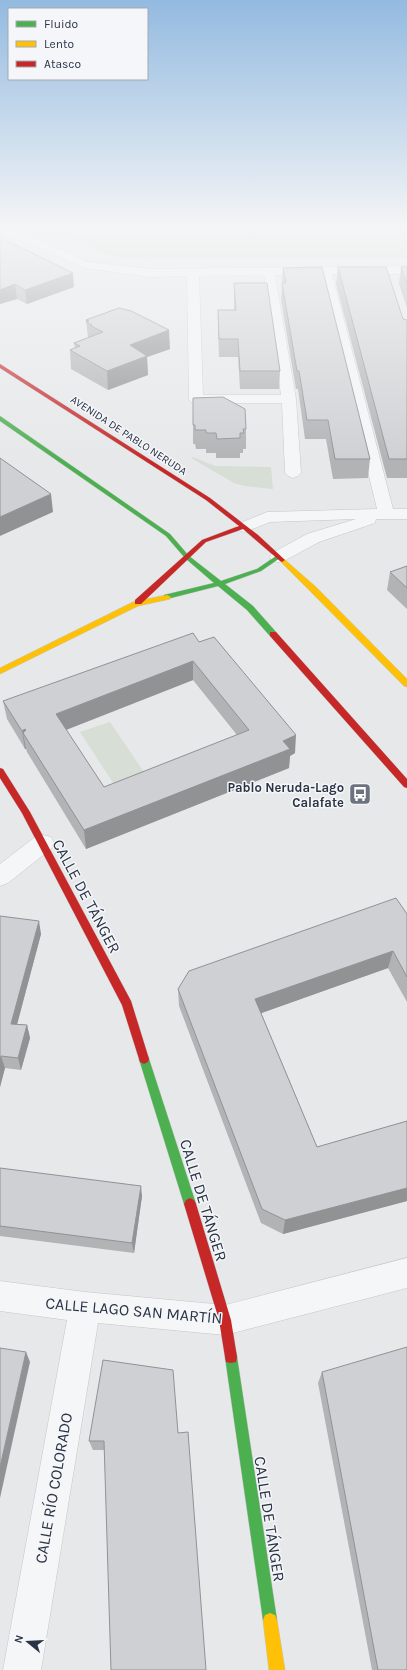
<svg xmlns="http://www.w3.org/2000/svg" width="407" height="1670" viewBox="0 0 407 1670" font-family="Karla,sans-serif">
  <rect width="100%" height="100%" fill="#e6e8ea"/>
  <path fill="#d6ded6" d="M48,229H407V258L144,259L122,258L101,253Z
    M193,457L215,466L271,467L273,489L245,486L234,483L191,458Z
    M110,722L148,778L117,789L80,732Z"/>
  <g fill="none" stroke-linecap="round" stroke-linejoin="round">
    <g stroke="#c4c6c8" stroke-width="1">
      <path id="street" d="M0,229H14L88,262L150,269L407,266V274H332L393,509H407V519H376L375,523L319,542L284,561L278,562L272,561L270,557L272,553L307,534L356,519L270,522L250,530L244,532L238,530L236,527L238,524L267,512L377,509L320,275H275L296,399L301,473L298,476L293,478L288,476L285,473L282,403H196L191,402L189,399L187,276L150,277L85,268L1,231ZM264,275L281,395H203L199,276Z
        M43,835L51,837L54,843L51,849L8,883L0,886V864L35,837Z
        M407,1258V1288L225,1335L98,1323L41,1670H3L67,1320L0,1311V1281L85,1292L225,1305Z"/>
    </g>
    <g stroke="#c4c6c8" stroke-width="1">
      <path id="fast" d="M0,416L170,534L189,556L221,581L257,569L276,556H280V558L261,571L225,584L253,606L276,632V636H270L247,610L218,586L167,599H164V595L214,583L185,558L166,536L0,421Z
        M144,1054L148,1056L149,1059L196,1204L194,1208L190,1210L186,1208L184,1204L139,1059L140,1056Z
        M231,1351L236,1352L237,1357L277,1620L275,1625L270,1627L265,1625L263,1620L225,1357L226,1352Z"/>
    </g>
    <g stroke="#c4c6c8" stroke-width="1">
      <path id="slow" d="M282,558L284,559L316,587L407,679V687L404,686L310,591L280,561V559Z
        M167,595L171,597L170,599L138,606L0,674V668L133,602Z
        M270,1613L275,1615L277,1620L285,1670H269L263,1620L265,1615Z"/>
    </g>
    <g stroke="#c4c6c8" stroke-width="1">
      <path id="jam" d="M0,364L210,498L258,535L285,560L282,562L280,561L243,529L206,542L141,604H135V600L202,540L239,526L206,500L0,368Z
        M270,632H276L407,779V788L404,787L270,636Z
        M0,768L3,769L30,812L131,1001L149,1059L148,1062L144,1064L140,1062L122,1005L22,813L0,778Z
        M190,1198L194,1200L196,1204L231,1320L237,1357L236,1362L231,1363L226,1362L225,1357L219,1320L184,1204L186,1200Z"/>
    </g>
    <use href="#street" fill="#f5f6f7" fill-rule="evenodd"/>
    <use href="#fast" fill="#4caf50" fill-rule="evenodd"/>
    <use href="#slow" fill="#ffc107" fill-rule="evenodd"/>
    <use href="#jam" fill="#c62828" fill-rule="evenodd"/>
  </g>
  <path fill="#b1b3b5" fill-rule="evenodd" d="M0,237L74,287L27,304L17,299L0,304Z
    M338,267L403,319L407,320V478H387L336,284Z
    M401,267H407V308L399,284Z
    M283,268L370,459L368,478L333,479L326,439H305L298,389H296L281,300Z
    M234,283L280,371L279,389H240L238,357H219L218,328V310H234Z
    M86,320L170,349L147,357L148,375L108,390L71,369L70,350L75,348L74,343L88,338Z
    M193,398L246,429V449H243V453H240V458H216V453H206V449H196L195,444H193Z
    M407,566V609L387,590L390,572Z
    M199,642L295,753L290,756L289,768L86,849L27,752L26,749H25L7,719L3,701ZM193,680L237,735L104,787L66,730Z
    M407,914V1002L388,968L261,1013L317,1147L407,1121V1201L283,1234L261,1223L179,1006L178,989Z
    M0,916L41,934L17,1024L27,1025L30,1038L21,1070L5,1068L0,1087Z
    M0,1168L142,1196L134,1253L0,1236Z
    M322,1372L407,1670H372L318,1383Z
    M178,1433L105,1450H93L89,1441Z"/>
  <path fill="#909294" d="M73,273L74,287L27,304L25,290Z
    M15,284L17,299L0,304V290Z
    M169,330L170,349L147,357L148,375L108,390L107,371L130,345Z
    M51,494L53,512L0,536V517Z
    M193,661V680L58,733L56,714Z
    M25,729L27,740L23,733L26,749H25L22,731Z
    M296,735L295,753L290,756L289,768L86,849L84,830Z
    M39,921L41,934L14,1036L11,1024Z
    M393,951L388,968L253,1016L255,999Z
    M27,1025L30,1038L21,1070L18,1058Z
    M1,1056L5,1068L0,1087V1061Z
    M141,1186L142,1196L134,1253L132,1243Z
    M407,1188V1201L283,1234L285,1220Z
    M26,1352L30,1362L0,1498V1467Z"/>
  <path fill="#ced0d3" stroke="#909294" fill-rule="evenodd" d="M0,237L73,273L25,290L15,284L0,290Z
    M322,267L370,459H335L328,420H307L299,371H297L282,283H286L283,268Z
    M338,267H386L403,319L407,320V459H389Z
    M401,267H407V284Z
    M234,283H267L280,371H240L238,339H219L218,310H236Z
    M119,308L131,311L169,330L130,345L147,356L107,371L70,350L80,346L74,343L103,332L91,326L92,325L86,322L89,321L86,320Z
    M223,397L245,409L246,429H243L244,433H240V438L217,439L216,433H206V430H195V425H193V398Z
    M0,458L51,494L0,517Z
    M407,566V588L390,572Z
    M193,633L199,642L214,637L296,735L283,741L290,749L84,830L23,733L26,730L25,729L22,731L3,701ZM193,661L249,730L104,787L56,714Z
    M396,898L407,914V977L393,951L255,999L317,1147L407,1121V1188L285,1220L262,1209L178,989L189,971Z
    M0,916L39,921L11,1024L27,1025L18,1058L1,1056L0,1061Z
    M0,1168L141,1186L132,1243L0,1226Z
    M407,1347V1670H378L322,1372Z
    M0,1348L26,1352L0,1467Z
    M103,1360L173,1370L178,1433L188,1432L206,1670H111L104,1441H89Z"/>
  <linearGradient id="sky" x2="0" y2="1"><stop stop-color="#93bae0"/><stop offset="0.49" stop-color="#f4f5f6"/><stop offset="1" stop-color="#f4f5f6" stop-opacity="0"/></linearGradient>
  <rect width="407" height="463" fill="url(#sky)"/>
  <defs>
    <g id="bus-square" transform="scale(1.15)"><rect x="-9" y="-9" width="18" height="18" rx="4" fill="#6c737f" stroke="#f4f6f9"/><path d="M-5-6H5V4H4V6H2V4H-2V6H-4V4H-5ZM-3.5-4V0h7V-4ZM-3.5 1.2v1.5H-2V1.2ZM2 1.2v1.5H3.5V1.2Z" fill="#fff"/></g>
  </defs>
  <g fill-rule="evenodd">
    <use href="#bus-square" x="360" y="794"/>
  </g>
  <g text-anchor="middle" stroke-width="3" stroke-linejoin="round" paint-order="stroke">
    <g font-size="11" fill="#2b3445" stroke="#f4f6f9">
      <text transform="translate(129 435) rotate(33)" y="4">AVENIDA DE PABLO NERUDA</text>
    </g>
    <g font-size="13" font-weight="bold" fill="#2b3445" stroke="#f4f6f9" text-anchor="end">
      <text x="344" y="792">Pablo Neruda-Lago<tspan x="344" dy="15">Calafate</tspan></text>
    </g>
    <g font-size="16" fill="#2b3445" stroke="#f4f6f9">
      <text transform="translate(87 896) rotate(62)" y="6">CALLE DE TÁNGER</text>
      <text transform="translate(204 1200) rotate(73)" y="6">CALLE DE TÁNGER</text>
      <text transform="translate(134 1310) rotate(5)" y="6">CALLE LAGO SAN MARTÍN</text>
      <text transform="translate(53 1488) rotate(-80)" y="6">CALLE RÍO COLORADO</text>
      <text transform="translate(270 1519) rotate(81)" y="6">CALLE DE TÁNGER</text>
    </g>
  </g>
  <rect x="8" y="8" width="140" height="72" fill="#f4f6f9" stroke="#a4a8b1"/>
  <rect x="16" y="21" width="20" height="6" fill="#4caf50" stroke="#a4a8b1"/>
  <text x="44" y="28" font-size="12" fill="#2b3445">Fluido</text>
  <rect x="16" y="41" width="20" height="6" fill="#ffc107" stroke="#a4a8b1"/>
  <text x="44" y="48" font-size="12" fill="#2b3445">Lento</text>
  <rect x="16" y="61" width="20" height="6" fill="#c62828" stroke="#a4a8b1"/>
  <text x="44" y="68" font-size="12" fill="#2b3445">Atasco</text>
  <g transform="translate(28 1642) rotate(288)" stroke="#f4f6f9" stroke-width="3" paint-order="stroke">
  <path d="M0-3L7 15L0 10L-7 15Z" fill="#2b3445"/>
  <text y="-6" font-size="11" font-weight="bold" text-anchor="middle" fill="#2b3445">N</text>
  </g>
</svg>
